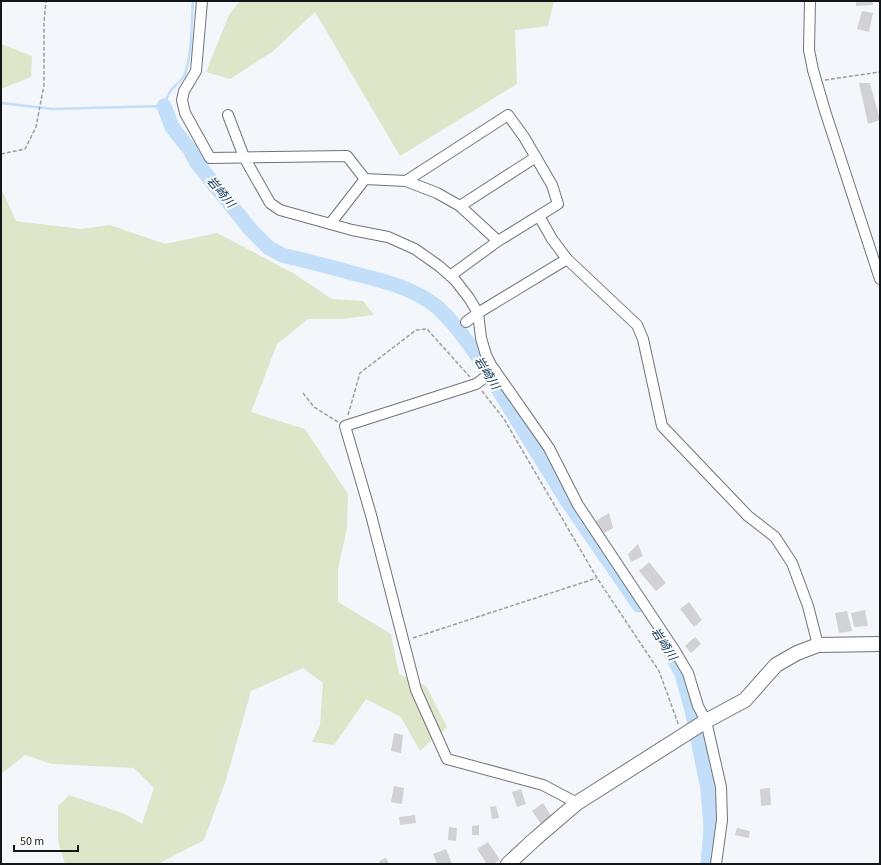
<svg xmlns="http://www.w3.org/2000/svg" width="881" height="865" viewBox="0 0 881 865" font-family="'Source Sans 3','Noto Sans JP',sans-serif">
  <rect width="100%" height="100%" fill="#f3f6fa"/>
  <path fill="#dde6c8" d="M240,1H554L548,26L515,30L517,84L400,156L315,12L272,52L230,79L206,72L229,15Z
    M1,44L32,56L31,77L1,89Z
    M1,188L16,221L81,229L110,225L165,244L217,233L293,273L332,299L363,301L374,315L341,319H308L277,344L251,412L305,429L348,494L347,528L338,569V602L391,634L399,674L426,686L447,727L420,751L401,717L366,699L334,745L312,742L320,725L323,683L303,668L251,691L226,780L204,840L158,864H65L58,841V806L69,795L125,814L142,824L154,788L134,768L52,764L25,755L1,774Z"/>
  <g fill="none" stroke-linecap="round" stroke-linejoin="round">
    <path stroke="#c2def9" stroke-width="2.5" d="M1,103L52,109L164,106C166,98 169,91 176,85C179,82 182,80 184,76C193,53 191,25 193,1"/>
    <path stroke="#c2def9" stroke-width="15" d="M164,106L172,127L190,150L197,163L251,230L269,248L282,255C307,261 331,267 356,274C384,281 414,288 437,307C452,320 470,345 481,361L566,499L639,605
      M670,651L682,674L692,710L708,789L711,829L708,864"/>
  </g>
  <path fill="#d2d1d5" d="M856,1H873V5L856,6Z
    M862,11L873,13L869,32L857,29Z
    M859,83H870L880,120L868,124Z
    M609,513L613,528L604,533L596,521Z
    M638,544L643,556L631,562L628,554Z
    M649,562L666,583L656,591L639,571Z
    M689,602L702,620L694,627L680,609Z
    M865,610L868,626L854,627L851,613Z
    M847,611L852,631L839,633L835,613Z
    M695,637L701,644L691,653L685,646Z
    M394,733L403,735L401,753L391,751Z
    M394,786L404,788L402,804L391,802Z
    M770,788L771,805L761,806L760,789Z
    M521,789L526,804L517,807L512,792Z
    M543,803L552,817L541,824L532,811Z
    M496,806L499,818L492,819L490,807Z
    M415,815L416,823L400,825L399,817Z
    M479,825V835H472V826Z
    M449,827L457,828L456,841L448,840Z
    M737,828L750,831L749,838L735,835Z
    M488,842L500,860L493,864H487L477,849Z
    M446,849L452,864H437L433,854Z
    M386,858L389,864H380L379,861Z"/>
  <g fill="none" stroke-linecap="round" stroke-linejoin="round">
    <g stroke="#707377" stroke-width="12">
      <path id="street" d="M202,1L196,71L184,91L182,100L185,113L210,158L347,156L365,179L330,224
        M810,1L809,50L813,70L825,111L880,279
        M228,115L244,157L270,203L280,210L352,230L388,237L415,249L439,266L455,280L469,298L478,313L481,338L486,355L491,365L549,448L578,505L675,651L688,673L698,706L706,721L721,787L722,820L716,864
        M365,179L406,181L437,193L460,206L498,241
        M406,181L508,115L524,137L552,185L558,204L498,241L450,276
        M460,206L536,157
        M539,216L552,239L567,259L637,325L643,339L662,426L748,516L775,537L792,563L808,606L818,645
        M466,322L478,313L567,259
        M495,370L476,384L345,426L371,515L416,690L447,759L543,785L577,803"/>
    </g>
    <g stroke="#707377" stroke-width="16">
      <path id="secondary" d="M508,864L535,839L577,803L706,721L745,700L776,665L797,653L818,645L880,644"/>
    </g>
    <path stroke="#9c9ea1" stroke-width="1.5" stroke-dasharray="4 2" stroke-linecap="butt" d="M825,80L880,72
      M1,154L25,149L36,127L44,85V22L46,1
      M482,391L504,419L597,578L659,671L679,726
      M303,393L314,407L338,422
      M348,415L360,373L416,330L427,329L470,377
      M413,638L597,578"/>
    <use href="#street" stroke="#fff" stroke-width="10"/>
    <use href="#secondary" stroke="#fff" stroke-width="14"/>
  </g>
  <g text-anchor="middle" stroke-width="4" stroke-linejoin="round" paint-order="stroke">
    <g font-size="12" font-style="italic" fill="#033153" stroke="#fff">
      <text transform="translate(221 192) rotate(50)" y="4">岩崎川</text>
      <text transform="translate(487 373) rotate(58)" y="4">岩崎川</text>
      <text transform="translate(664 644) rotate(57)" y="4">岩崎川</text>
    </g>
  </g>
  <rect width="881" height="865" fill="none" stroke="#141516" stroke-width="4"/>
  <path d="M14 845v6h64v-6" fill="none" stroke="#141516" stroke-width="2"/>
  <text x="20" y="845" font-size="12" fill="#141516" stroke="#ffffff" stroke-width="3" paint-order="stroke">50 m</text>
</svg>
